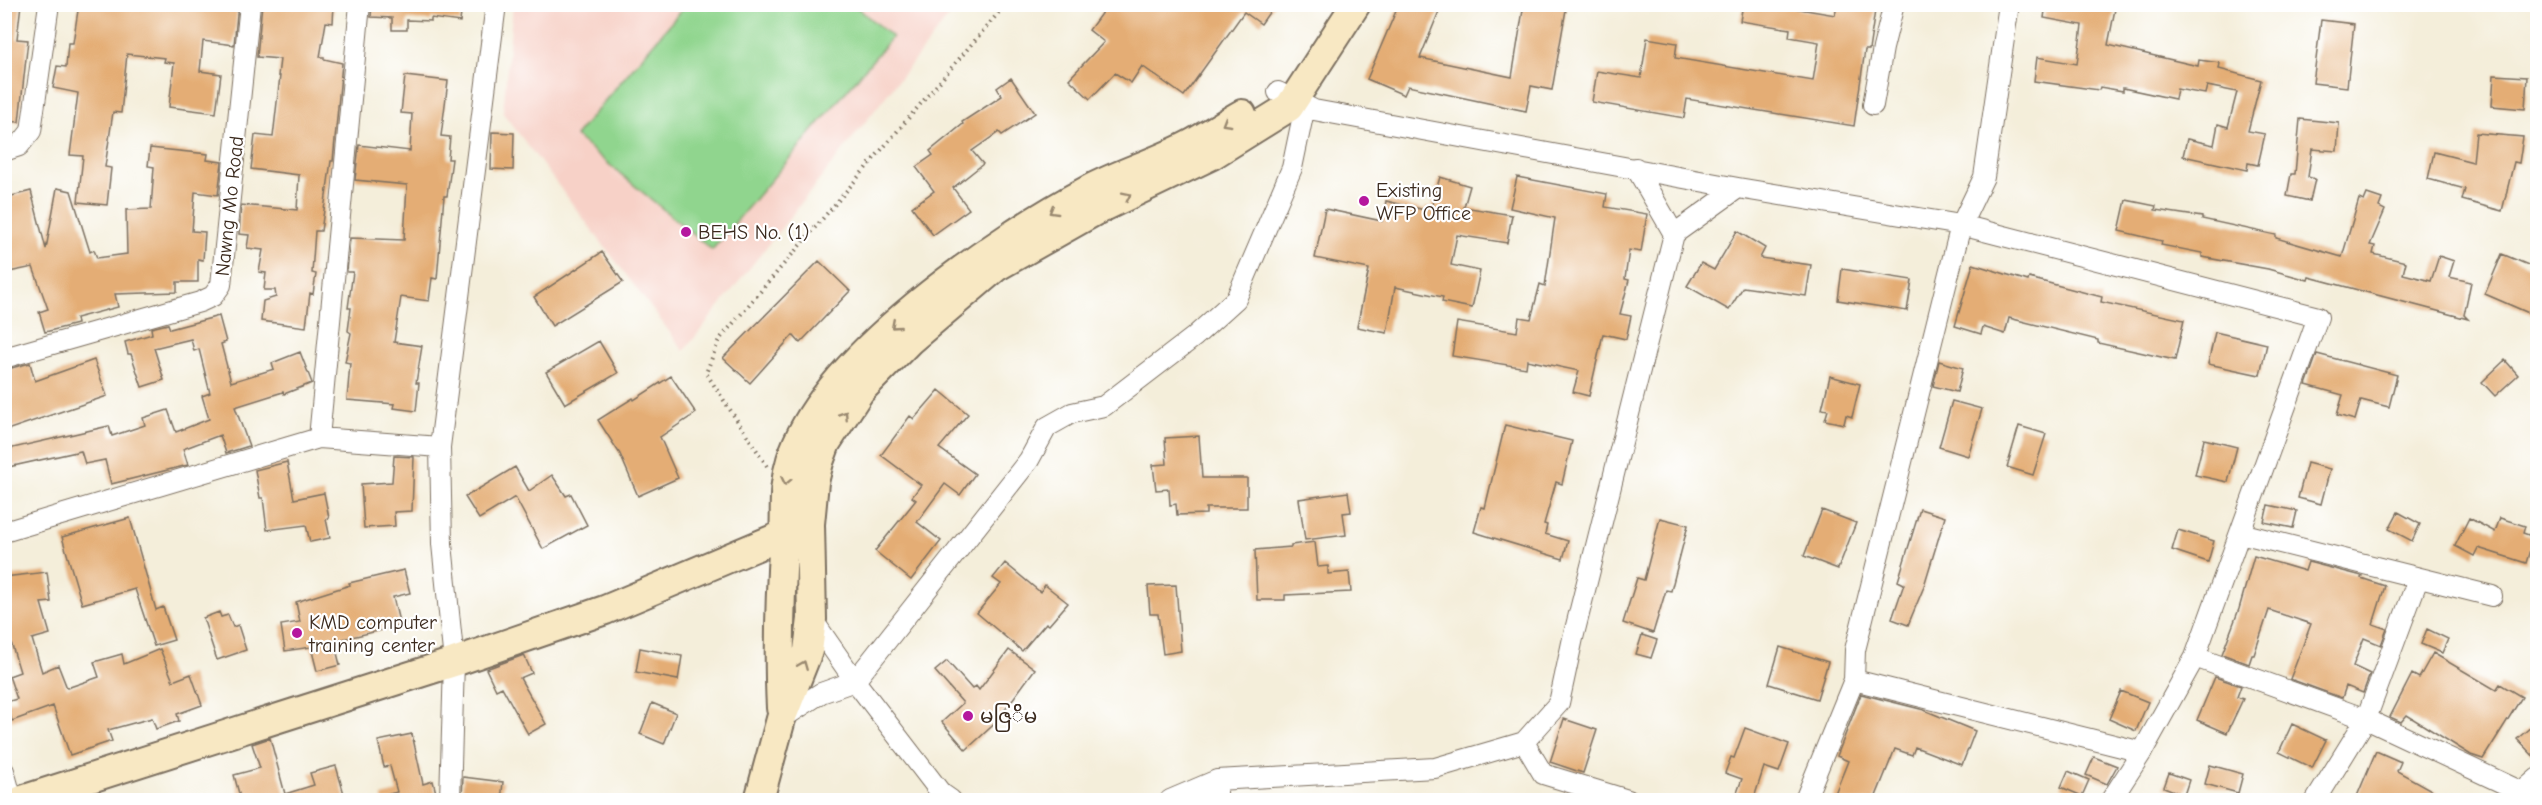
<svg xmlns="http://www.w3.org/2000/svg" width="2542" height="805" viewBox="0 0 2542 805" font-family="'Comic Neue','Noto Sans Myanmar',sans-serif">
  <rect width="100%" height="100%" fill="#fff"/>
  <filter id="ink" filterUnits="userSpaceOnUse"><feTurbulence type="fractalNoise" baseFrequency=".0167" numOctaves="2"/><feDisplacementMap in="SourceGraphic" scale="12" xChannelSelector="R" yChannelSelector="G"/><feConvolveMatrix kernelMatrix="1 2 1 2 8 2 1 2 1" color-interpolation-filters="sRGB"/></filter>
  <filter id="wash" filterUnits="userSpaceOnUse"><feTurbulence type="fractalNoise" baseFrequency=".008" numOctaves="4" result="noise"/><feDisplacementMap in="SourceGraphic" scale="24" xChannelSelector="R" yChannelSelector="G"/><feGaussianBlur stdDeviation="1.35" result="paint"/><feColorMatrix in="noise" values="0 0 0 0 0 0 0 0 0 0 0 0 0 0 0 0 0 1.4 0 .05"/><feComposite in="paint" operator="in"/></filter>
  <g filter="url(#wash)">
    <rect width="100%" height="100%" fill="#f4eeda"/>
    <path fill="#f7d1c7" d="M513,5H958L684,351L503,113Z"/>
    <path fill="#90d58e" stroke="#668056" stroke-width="1.5" d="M686,5H854L892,37L712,250L575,136Z"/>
    <g id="blocks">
      <path fill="#e4ad75" d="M4,4H21L17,39L28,40L19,122L4,121Z
        M79,4H238L234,45L203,41L200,71L221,74L216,113L169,107L174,63L164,62L165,58L127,54L121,113L113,112L105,167L111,168L107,205L78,202L83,156L70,155L78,93L53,88L57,66L66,67L68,43H73Z
        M262,4H334L333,23L326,22L320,57H324V59L342,63L333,161H331L321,231H315L312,273L316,274L313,294L310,293L306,327L261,321L263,301L276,297L275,290H264L266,273L259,272L263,250L247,248L249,235L239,234L241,205L297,210L299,175L251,169L255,135L273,137L280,76H278L280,59L257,57Z
        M372,4H462L460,22L431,18V21L407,20V30H392V18L371,17Z
        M1108,4H1275L1261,24L1244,12L1184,96L1142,66L1131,83L1115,73L1090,99L1069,79L1104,42L1089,30Z
        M1399,4H1442L1420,58L1512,77L1524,4H1567L1552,90L1531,86L1526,111L1408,86L1404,95L1367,79Z
        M1743,4H1788V7L1835,15L1837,4H1876L1869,50H1865L1854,126L1687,99L1684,118L1592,102L1597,71L1641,78L1647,38L1677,43L1675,58L1813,81L1819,42L1789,37L1790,29L1740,21Z
        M2046,4H2116L2108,45L2198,66L2199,60L2220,63L2219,69L2261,80L2248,131L2265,134L2258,165L2248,163L2247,170L2183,156L2187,139L2214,145L2218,124L2228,127L2237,92L2207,86L2205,94L2177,89L2175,99L2123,88V91L2100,87L2099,90L2034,81L2037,57L2077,64L2082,25L2044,18Z
        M2321,20L2354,24L2347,87L2313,83Z
        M2494,75L2527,77L2525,109L2492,106Z
        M405,76L448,81L441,136L450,137L448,159H452L447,196H444L437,279L432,278L429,301L401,297L394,342L422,346L416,383H419L416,411L394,408L395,404L347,400L350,363L345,362L351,333L348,331L351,308H348L353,272H347L350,238L404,240L407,185L355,180L359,145L410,151L412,114L401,113Z
        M1011,78L1035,113L1002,135L999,132L972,151L983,164L953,188L969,209L933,235L912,207L934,191L916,167L933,155L930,151L963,124L962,122L1002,96L997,88Z
        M2300,119L2339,123L2337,151L2312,149L2308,177L2315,179L2310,201L2287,196L2291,174H2295Z
        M492,132L514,133L513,170L491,169Z
        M2476,133L2523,137L2519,163L2514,162L2502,211L2462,200L2465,189L2428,179L2434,152L2473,162Z
        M150,148L208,154L207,160L222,162L218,195L195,192L192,231L205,232L203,260L198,259V282H177V292L115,294L118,307L76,318L77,324L45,332L39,312L48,309L33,267L4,273V198L31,191L46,249L57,188L71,191L90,252L94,250L97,258L127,254L126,210L151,209L154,167L148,166Z
        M1440,177L1470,186L1464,207L1512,215L1507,243L1457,235L1451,265L1480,271L1472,308L1442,302L1443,297L1395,287L1387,333L1357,327L1369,269L1315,258L1325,209L1382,221L1386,201L1425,210L1426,207L1431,208Z
        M1517,177L1607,194L1605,207L1647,214L1641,252L1629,250L1625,279L1629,280L1620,314L1631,316L1626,339L1603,334L1589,396L1573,392L1579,371L1527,360L1526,368L1452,356L1457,322L1517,332L1519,317L1531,319L1540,284L1545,286L1555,218L1510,208Z
        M2367,194L2382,199L2379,207L2385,210L2370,245L2375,246L2373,254L2406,262L2403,274L2431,281L2439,256L2454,261L2449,277L2471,282L2464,315L2468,319L2309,277L2308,280L2268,269L2202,257V253L2161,245L2162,241L2119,231L2126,200L2156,206L2155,210L2202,217V219L2276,235V238L2342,257L2359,199L2364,201Z
        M1737,231L1765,248L1760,258L1811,265L1806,296L1743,287L1729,310L1687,286L1701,263L1714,270Z
        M602,252L623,282L552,326L534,297Z
        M2502,254L2538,269V317L2485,294Z
        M819,261L850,291L800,343L793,335L750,383L723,358Z
        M1973,264L2028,281L2029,278L2102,297L2101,302L2184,320L2175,360L2098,343V340L2009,318L2005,334L1983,327L1981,334L1955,326Z
        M1842,269L1912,280L1907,311L1838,300Z
        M219,316L226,342L221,344L231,382L274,369L272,363L300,352L312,383L284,394L283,392L235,407L249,446L226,453L220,435L183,449L188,465L111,484L105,460L85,464L81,451L4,468V450L109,426L112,436L145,425L143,418L168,410L176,432L209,419L202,396L210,393L199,349L194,351L191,339L154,348L164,380L142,387L131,354H128L125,342L152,334L151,328L168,324L170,329Z
        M2215,332L2267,344L2260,375L2208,364Z
        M599,341L618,373L565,404L546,372Z
        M2317,354L2397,375L2389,407L2361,400L2355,420L2337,415L2343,395L2306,385Z
        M94,360L107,396L4,431V370L30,363L35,381Z
        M2505,360L2518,375L2495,396L2482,382Z
        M1939,361L1963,368L1957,392L1933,386Z
        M671,376L696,413L660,437L678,478L638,496L620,454L598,420L633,398L634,400Z
        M1830,376L1860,384L1852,417L1846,415L1844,424L1825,420L1828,410L1822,409Z
        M939,390L968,414L939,448L975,474L960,495L945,484L917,522L941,541L911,580L875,551L916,500L912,497L921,485L881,455L910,416L914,419Z
        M1952,401L1982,409L1968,456L1939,447Z
        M1505,425L1572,441L1562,484L1556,482L1544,524L1547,525L1545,534L1568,541L1563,559L1474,532L1481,507L1485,508Z
        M2019,426L2046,434L2033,475L2007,467Z
        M1199,436L1202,478H1247V508H1206V514L1177,515L1176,504L1170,505L1169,489L1156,490L1153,465L1167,464L1165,438Z
        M2204,439L2237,447L2228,482L2195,475Z
        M394,456L414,457L412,511L394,512L395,526L364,528L361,484L392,482Z
        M287,462L294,499L324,493L329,518L326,519L330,538L310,542L306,525L267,530L263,498H260L255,470Z
        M2307,463L2330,469L2321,504L2298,498Z
        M515,467L529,491L552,475L566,496L571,494L587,525L543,549L515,497L479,519L465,497Z
        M1348,492L1351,512L1343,513L1346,535L1305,540L1299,499Z
        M2268,505L2297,511L2293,528L2264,522Z
        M1920,509L1945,517L1923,589L1908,625L1892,619L1904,584L1898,581Z
        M1822,510L1856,523L1838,569L1804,556Z
        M2398,512L2420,524L2412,541L2389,529Z
        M130,518L156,610L163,607L174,640L154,646L135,589L82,604L62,537Z
        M1660,518L1688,525L1671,591L1666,590L1653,633L1623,623L1637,578L1644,580Z
        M2469,518L2495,532L2500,518L2525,526L2523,533L2534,537L2526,563L2478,548L2474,556L2455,546Z
        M2178,530L2214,541L2208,562L2172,550Z
        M1315,542L1318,567L1328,566V574L1349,572L1351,592L1285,595V600H1257L1255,550L1291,547V545Z
        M2254,556L2305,571L2308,562L2362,576L2361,578L2385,586L2373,624L2387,629L2381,645L2364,638L2353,666L2370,674L2363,693L2346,686L2342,698L2290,679L2311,624L2269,610L2254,655H2252L2249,664L2222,654L2239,609Z
        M1005,563L1040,592L1045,585L1068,603L1049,625L1046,623L1022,651L977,613L1001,584L993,578Z
        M404,570L410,593L393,597L400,626L334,641L340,665L317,671L311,647L285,651L281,625L300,622L296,602L350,585L349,583Z
        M47,572L51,602L41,603L50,634L32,639L42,672L58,665L67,688L99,677L94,662L122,654L124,664L160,649L173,681L191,674L202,705L177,714L179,721L156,729L152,718L108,730L112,741L70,755L53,706L12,721L6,702L17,699L9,676L20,672L10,639L4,641V577Z
        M1176,585L1181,651L1163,654L1158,614H1150L1148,586Z
        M219,612L221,617L228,615L233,627L238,625L246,650L217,660L203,618Z
        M2427,629L2448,639L2442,653L2421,644Z
        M1642,635L1657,640L1651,658L1636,654Z
        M1780,647L1828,662L1817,699L1769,684Z
        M640,648L682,656L678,680L636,672Z
        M1009,650L1035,669L1001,715L1002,717L966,750L942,722L963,703L935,671L947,661L972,689L976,686L979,690Z
        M2433,653L2496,690L2500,684L2522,697L2483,759L2471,755L2407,715L2401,722L2390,717L2412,674L2419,678Z
        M524,655L532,673L520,678L546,724L528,734L502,687L496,690L486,669Z
        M2215,677L2241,686L2237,697L2243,699L2227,733L2197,720Z
        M2121,691L2148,702L2136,731L2109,719Z
        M1861,694L1924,710L1975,731L1962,765L1915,747L1912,755L1895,749L1874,801H1832L1848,761L1837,756Z
        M652,703L676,713L664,744L640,734Z
        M1564,719L1597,730L1583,773L1550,762Z
        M2538,721V761L2517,739Z
        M2292,724L2326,740L2312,768L2279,752Z
        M1745,728L1789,744L1779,772L1764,767L1753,801H1734L1742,779L1725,773L1731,757L1734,758Z
        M412,734L423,784L433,781L438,801H382V796L397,792L390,766L384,767L378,741Z
        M270,738L285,794L314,785L310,773L336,766L346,801H241L234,775L260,768L252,744Z
        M2376,751L2401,762L2397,771L2451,801H2355Z
        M2094,757L2117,766L2107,784L2086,775Z
        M2210,765L2243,774L2238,793L2205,784Z
        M2068,771L2089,780L2082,796L2061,787Z
        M2169,773L2189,780L2184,795L2164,787Z
        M463,777L503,782L501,801L462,798Z"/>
    </g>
  </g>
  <g filter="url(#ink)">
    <use href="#blocks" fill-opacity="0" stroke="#7c6f60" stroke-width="1.5"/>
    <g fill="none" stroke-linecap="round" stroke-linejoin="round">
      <g stroke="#7c6f60" stroke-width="22">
        <path id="street" d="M1278,92L1314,110L1738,188L1961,225L1984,177L2009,4
          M1873,105L1883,48L1894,4
          M4,151L19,146L31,131L49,4
          M1636,168L1674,234L1738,188
          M4,358L200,302L213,296L221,285L250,4
          M319,438L440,447
          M4,532L319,438L360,4
          M2240,533L2492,596
          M2195,657L2366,719L2522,792
          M1854,680L2142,752
          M781,719L821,693L855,681L812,619
          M1524,742L1543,774L1628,800
          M4,771L12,800
          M1217,780V800
          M450,800L454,662L442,544L440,447L496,4
          M951,800L941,793L855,681L1029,460L1047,427L1072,413L1104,406L1194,337L1236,299L1292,168L1305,106
          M1170,800L1217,780L1435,768L1524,742L1559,703L1573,638L1674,234
          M1805,800L1854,680L1855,650L1961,225L2318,317L2195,657L2142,752L2111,800
          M2316,800L2366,719L2418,579
          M2525,800L2522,792L2538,778"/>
      </g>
      <g stroke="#7c6f60" stroke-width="32">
        <path id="secondary" d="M781,708C778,648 780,596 784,536C786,507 782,489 791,460C822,358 996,239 1088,190C1122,172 1161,161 1195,142C1211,133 1226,123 1242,114
          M22,800L454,662L605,610L800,528
          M759,800L781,719L808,651L812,619L810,524L814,482L819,462L826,443L860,391L910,340L996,267L1095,211L1212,155L1289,107L1356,4"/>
      </g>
      <path stroke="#7c6f60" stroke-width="4" stroke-dasharray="1.5 4.5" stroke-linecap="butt" d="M767,466L706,373L719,340L1006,4"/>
      <use href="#street" stroke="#fff" stroke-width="20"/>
      <use href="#secondary" stroke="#f8e8c3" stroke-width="28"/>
    </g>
    <defs><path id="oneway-chevron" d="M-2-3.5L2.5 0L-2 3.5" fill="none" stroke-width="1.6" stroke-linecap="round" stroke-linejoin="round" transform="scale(1.5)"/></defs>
    <g stroke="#9a8970">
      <use href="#oneway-chevron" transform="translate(1226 123) rotate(149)"/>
      <use href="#oneway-chevron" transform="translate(1127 196) rotate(-26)"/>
      <use href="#oneway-chevron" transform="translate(1053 211) rotate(149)"/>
      <use href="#oneway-chevron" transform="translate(895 325) rotate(139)"/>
      <use href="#oneway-chevron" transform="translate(844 415) rotate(-57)"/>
      <use href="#oneway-chevron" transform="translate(786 481) rotate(102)"/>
      <use href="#oneway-chevron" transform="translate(803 665) rotate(-68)"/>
    </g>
  </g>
  <g fill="#b5179e" stroke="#fff" stroke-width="2">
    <circle cx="1364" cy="201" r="6"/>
    <circle cx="686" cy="232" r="6"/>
    <circle cx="297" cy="633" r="6"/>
    <circle cx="968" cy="716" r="6"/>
  </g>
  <g text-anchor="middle" stroke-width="4.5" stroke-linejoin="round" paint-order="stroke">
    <g font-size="20" fill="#3b2a1e" stroke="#fff" text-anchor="start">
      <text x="1376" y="197">Existing<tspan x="1376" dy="23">WFP Office</tspan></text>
      <text x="698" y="239">BEHS No. (1)</text>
      <text x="309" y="629">KMD computer<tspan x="309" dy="23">training center</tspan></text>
      <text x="980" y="723">မဇြ်ိမ</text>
    </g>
    <g font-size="20" fill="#3b2a1e" stroke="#fff">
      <text transform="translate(229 206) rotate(-84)" y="7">Nawng Mo Road</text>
    </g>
  </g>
  <rect width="2542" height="805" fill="none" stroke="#fff" stroke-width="24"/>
</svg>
